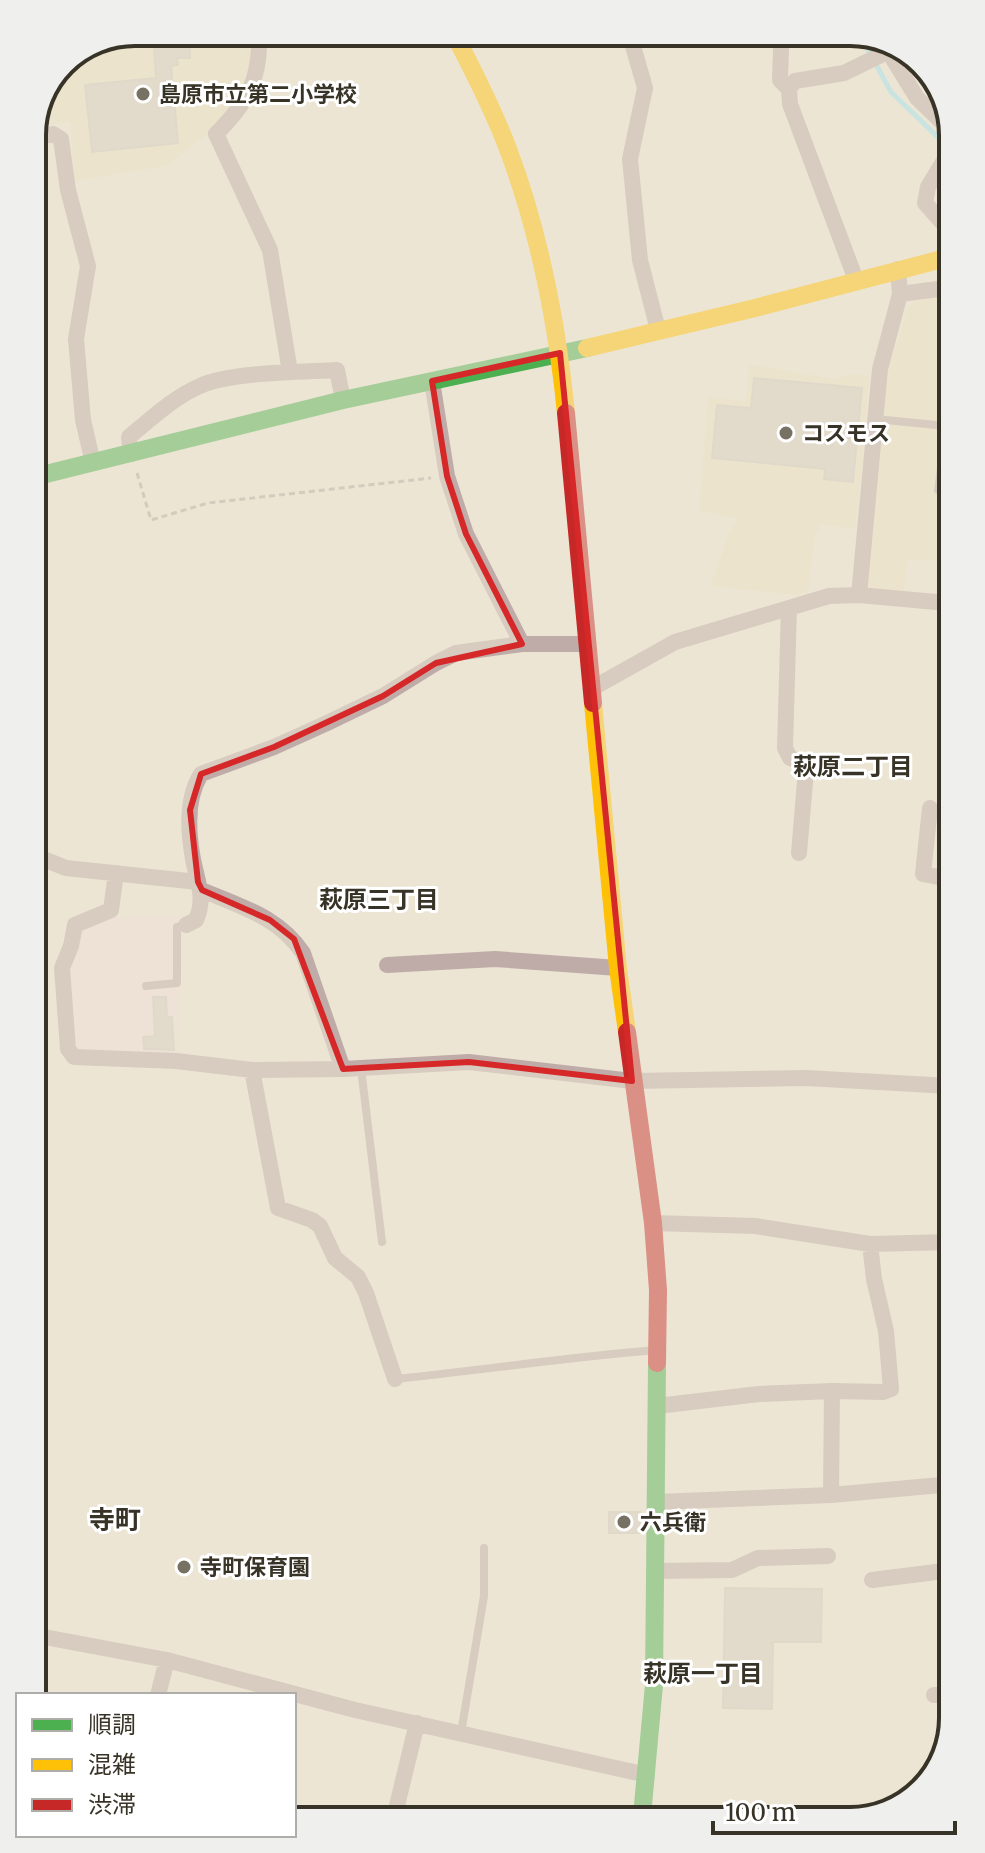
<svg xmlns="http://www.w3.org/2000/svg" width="985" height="1853" viewBox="0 0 985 1853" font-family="Merriweather,'Noto Sans JP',serif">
  <rect width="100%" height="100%" fill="#ece5d4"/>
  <path fill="#ece1c4" d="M135,32H253V61L231,107L212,130L167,166L74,181L70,122L33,127L63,62Z
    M946,294L947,561L908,560L903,598L870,590L865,582L884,383L907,309L916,300Z
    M749,364L835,379L852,373L869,376L863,460L855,529L821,525L815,535L808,591L796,595L710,586L729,533L739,519L699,511L708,397L746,401Z"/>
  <path fill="#efdeda" d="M116,917H184L177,1056L80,1053L75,1047L69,963L84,924Z"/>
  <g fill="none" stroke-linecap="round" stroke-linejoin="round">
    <path stroke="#9cdff0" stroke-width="5" d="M859,33L891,92L945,144"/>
  </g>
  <path fill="#d4cdc0" stroke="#d0cabc" stroke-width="2" d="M153,32H189L190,58H177L178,65L171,66L178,143L92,152L85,85L156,78Z
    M754,378L862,388L853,482L824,479L825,469L712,458L717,405L751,408Z
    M153,997H166L167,1017H172L174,1050L144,1049L143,1037L155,1036Z
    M609,1512H640V1533H609Z
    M725,1588L822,1589L821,1642H773L772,1709L723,1708Z"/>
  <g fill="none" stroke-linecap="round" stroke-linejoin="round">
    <path stroke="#b6aaa4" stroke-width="3" stroke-dasharray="6 4" stroke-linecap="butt" d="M137,473L151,520L208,503L431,478"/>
    <path stroke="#bfaca8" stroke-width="8" d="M876,419L946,426
      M947,425L938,490L947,491
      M146,986L177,983V927L186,925
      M361,1068L382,1242
      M395,1379C483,1370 569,1357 656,1350
      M461,1733L484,1596V1548"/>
    <path stroke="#bfaca8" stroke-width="16" d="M259,32C261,79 248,102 216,134L270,250L290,372
      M629,32L645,88L630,159L640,260L658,330
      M778,32L781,50L780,80L789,89
      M882,41L917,98L945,125
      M32,138L53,134L61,139L68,190L88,266L76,339L83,420L93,463
      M945,159L928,187L925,203L946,227
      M856,280L790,104L789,89L795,81L844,73L887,52
      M900,294L946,288
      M432,381L447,476L466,534L522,644
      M131,454L129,437C151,419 174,397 200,386C229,372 303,372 337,370L343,400
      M859,595L880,369L900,294L898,269
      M789,608L785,748L790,758L803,762L806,770L799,853
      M591,689L675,642L829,596L859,595L947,603
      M930,808L923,874L949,879
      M36,856L66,868L198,882
      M116,873L111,910L75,925L71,946L62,968L68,1049L74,1057L176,1061L252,1070L343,1069L469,1062L632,1081L806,1078L950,1086
      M202,890C241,907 278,916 303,953L343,1069
      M186,925L196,920C206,898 197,881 193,859C188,832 186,798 201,774L274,747L325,724L383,696L436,663L456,653L522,644H586
      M387,965L495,959L618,968
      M252,1070L278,1208L312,1220L320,1226L335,1258L358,1277L366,1293L395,1379
      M653,1223L755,1226L870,1244L951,1242
      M832,1391L883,1392L891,1389L886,1331L874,1279L870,1244
      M657,1406L759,1394L832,1391L831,1495
      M656,1502L831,1495L952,1484
      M655,1571L732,1570L758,1558L828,1556
      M872,1580L952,1570
      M39,1636L167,1660L355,1710L647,1775
      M158,1695L167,1660
      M934,1695H953
      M394,1818L417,1723"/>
    <path stroke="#4caf50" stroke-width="18" d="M34,477L343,400L587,348
      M642,1816L654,1685L657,1363"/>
    <path stroke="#ffc107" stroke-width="18" d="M453,32C473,70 493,109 508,149C540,234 557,324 566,413
      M587,348L751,309L946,258
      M593,703L618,968L627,1032"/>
    <path stroke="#c62828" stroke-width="18" d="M566,413L593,703
      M627,1032L653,1223L658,1290L657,1363"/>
  </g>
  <path d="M0 0H985V1853H0ZM560,353L632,1081L469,1062L343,1069L294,939L270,920L202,890L198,882L190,810L201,774L274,747L383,696L436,663L522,644L466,534L447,476L432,381Z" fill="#ece5d4" fill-opacity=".55" fill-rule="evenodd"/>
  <path fill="none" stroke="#d62828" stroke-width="6" stroke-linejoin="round" d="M560,353L632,1081L469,1062L343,1069L294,939L270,920L202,890L198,882L190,810L201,774L274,747L383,696L436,663L522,644L466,534L447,476L432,381Z"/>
  <g fill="#777164" stroke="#fff" stroke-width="3">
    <circle cx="143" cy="94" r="8"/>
    <circle cx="786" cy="433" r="8"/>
    <circle cx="624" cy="1522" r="8"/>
    <circle cx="184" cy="1567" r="8"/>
  </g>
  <g text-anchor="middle" stroke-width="6" stroke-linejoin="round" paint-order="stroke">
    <g font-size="22" font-weight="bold" fill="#383327" stroke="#fff" text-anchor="start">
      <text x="159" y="102">島原市立第二小学校</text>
      <text x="802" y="441">コスモス</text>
      <text x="640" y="1530">六兵衛</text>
      <text x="200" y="1575">寺町保育園</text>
    </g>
    <g font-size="24" font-weight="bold" fill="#383327" stroke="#fff">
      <text x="853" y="775">萩原二丁目</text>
      <text x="379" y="908">萩原三丁目</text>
      <text x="703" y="1682">萩原一丁目</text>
    </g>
    <g font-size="26" font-weight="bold" fill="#383327" stroke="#fff">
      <text x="115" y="1529">寺町</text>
    </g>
  </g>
  <path d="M0 0H985V1853H0ZM135 46H850A89 89 0 0 1 939 135V1718A89 89 0 0 1 850 1807H135A89 89 0 0 1 46 1718V135A89 89 0 0 1 135 46Z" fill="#efefee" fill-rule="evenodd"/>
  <path fill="none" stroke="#383327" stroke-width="4" d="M135 46H850A89 89 0 0 1 939 135V1718A89 89 0 0 1 850 1807H135A89 89 0 0 1 46 1718V135A89 89 0 0 1 135 46Z"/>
  <rect x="16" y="1693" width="280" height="144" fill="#ffffff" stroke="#afada9" stroke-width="2"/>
  <rect x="32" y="1719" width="40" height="12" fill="#4caf50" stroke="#afada9" stroke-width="2"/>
  <text x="88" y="1733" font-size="24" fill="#383327">順調</text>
  <rect x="32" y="1759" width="40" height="12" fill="#ffc107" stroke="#afada9" stroke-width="2"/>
  <text x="88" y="1773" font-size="24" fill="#383327">混雑</text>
  <rect x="32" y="1799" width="40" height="12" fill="#c62828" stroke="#afada9" stroke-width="2"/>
  <text x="88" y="1813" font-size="24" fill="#383327">渋滞</text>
  <path d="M713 1821v12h242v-12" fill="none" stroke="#383327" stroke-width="4"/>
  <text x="725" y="1821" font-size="24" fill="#383327" stroke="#ffffff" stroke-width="6" paint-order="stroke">100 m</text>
</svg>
